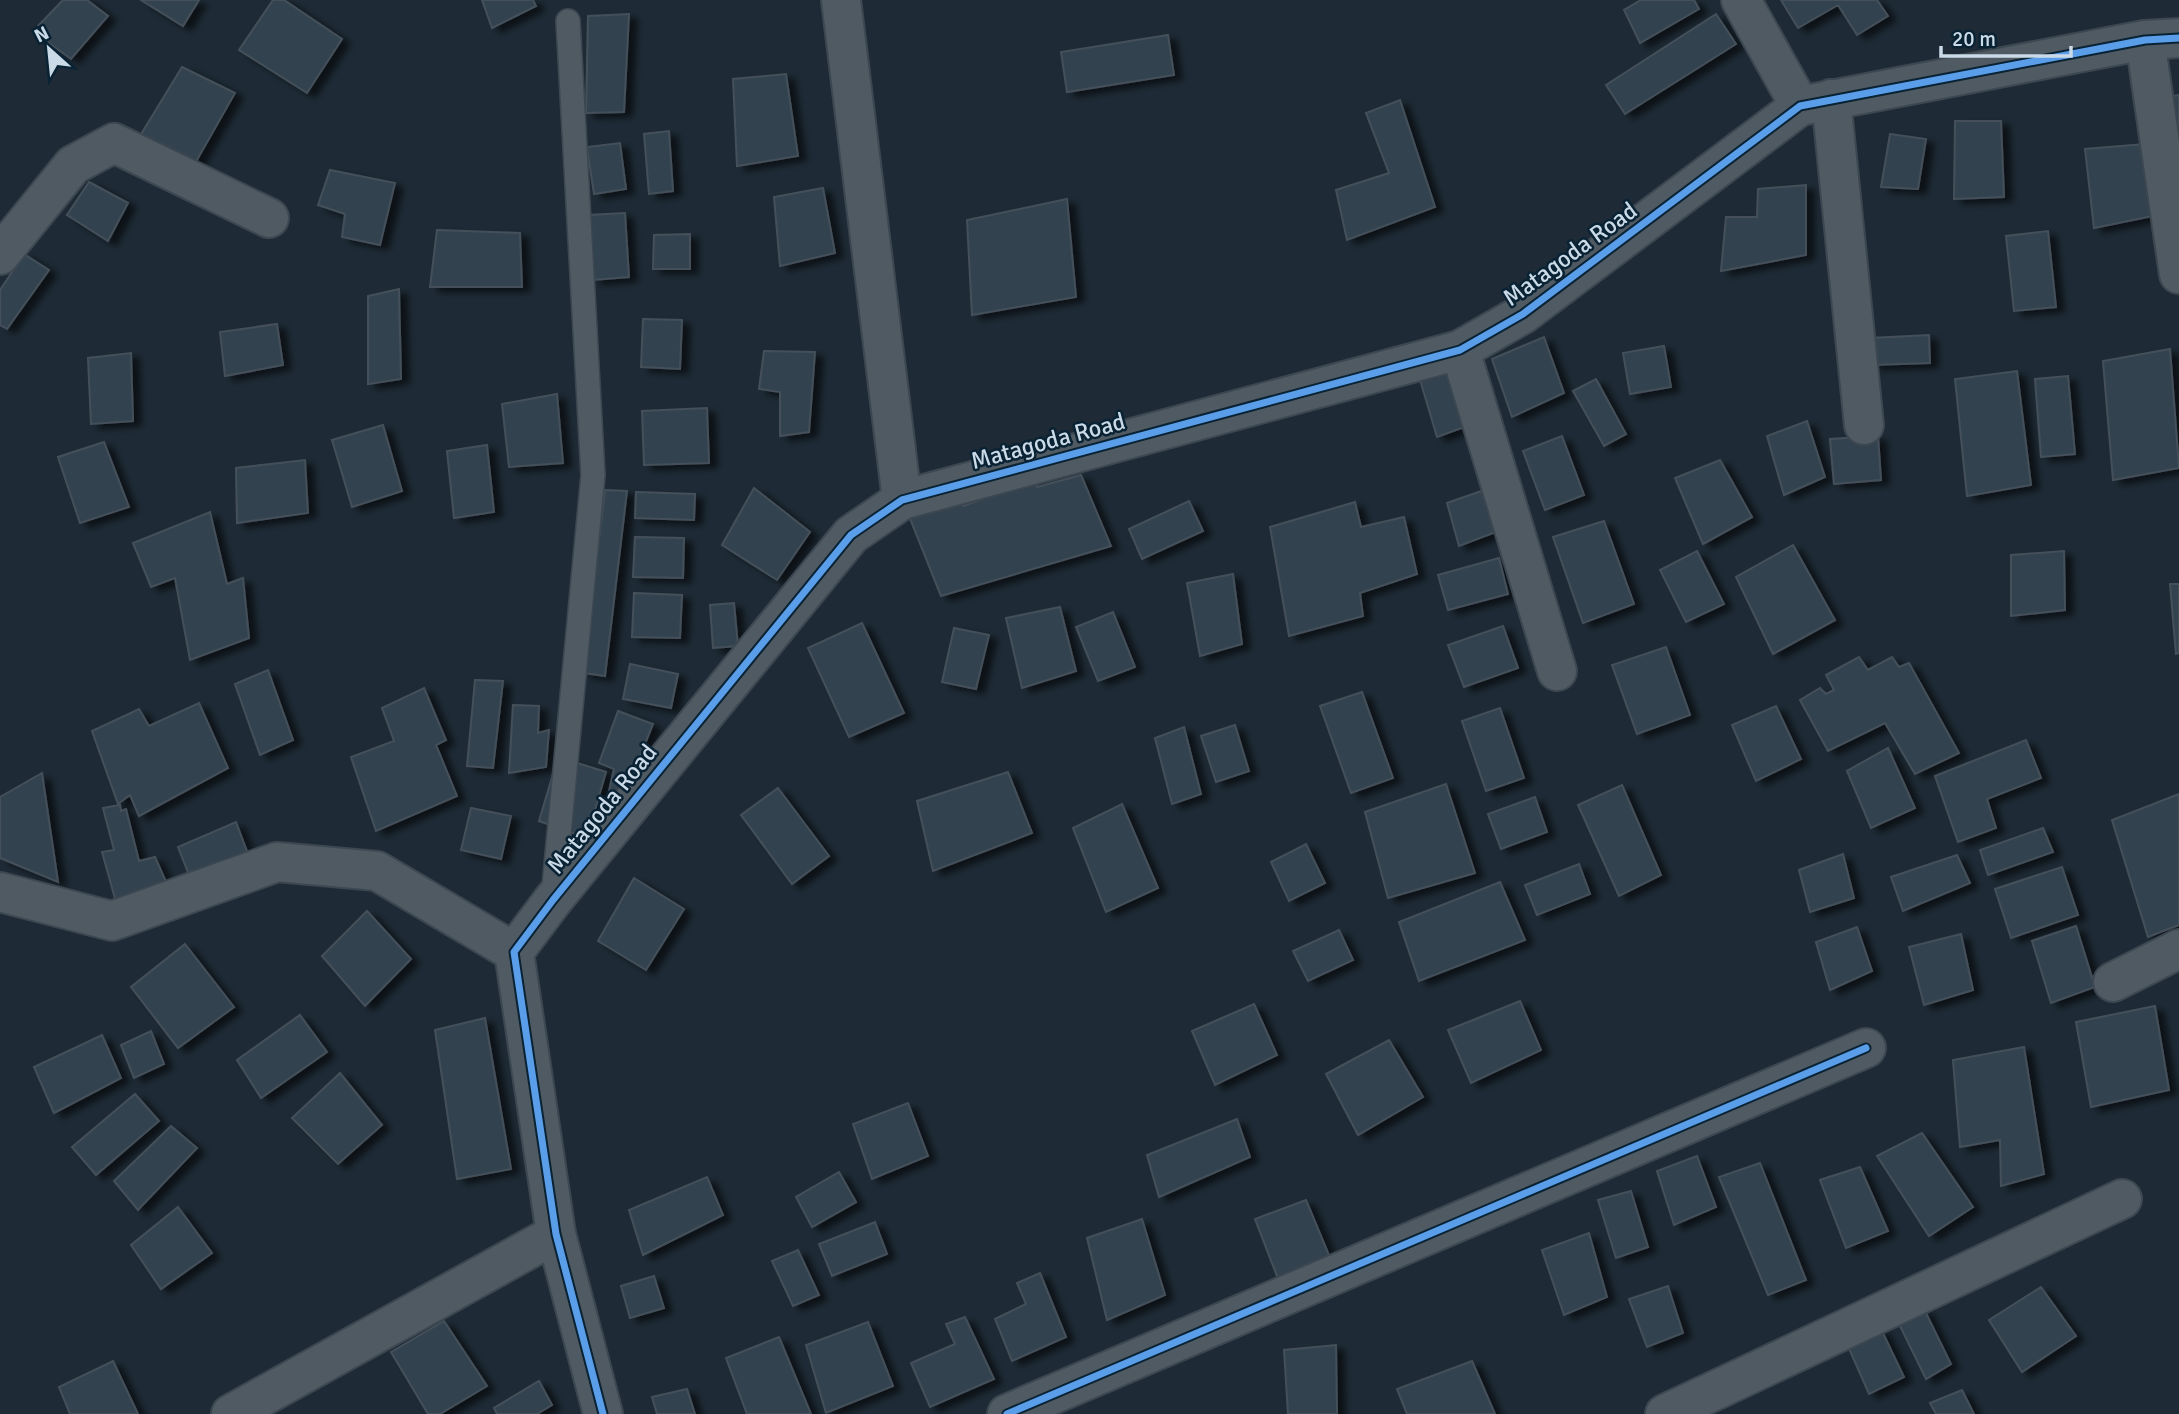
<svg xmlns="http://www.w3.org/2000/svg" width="2179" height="1414" viewBox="0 0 2179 1414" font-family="Signika,sans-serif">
  <defs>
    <filter id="shadow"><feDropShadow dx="8" dy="4.5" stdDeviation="3.5" flood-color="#0009"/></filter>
  </defs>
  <rect width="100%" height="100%" fill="#1e2b36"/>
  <path fill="#31434f" stroke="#45505a" stroke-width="2" filter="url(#shadow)" d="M63,0H87L108,16L71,59L33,31Z
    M141,0H199L183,26Z
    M273,0H284L342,39L307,93L239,50Z
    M482,0H533L536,6L492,28Z
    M1641,0H1694L1699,9L1640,43L1624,10Z
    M1781,0H1877L1888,16L1857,35L1838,5L1798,28Z
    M629,14L624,112L586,113L588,16Z
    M1716,14L1736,44L1625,114L1606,85Z
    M1168,35L1174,75L1067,92L1061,52Z
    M182,67L235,93L193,167L140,136Z
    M786,74L798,156L737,166L733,79Z
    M2179,95V217L2168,97Z
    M1400,100L1435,207L1347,240L1336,190L1389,173L1366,113Z
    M1955,121H2001L2004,197L1954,199Z
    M669,131L673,191L649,194L644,134Z
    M1890,134L1926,139L1918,189L1881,187Z
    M620,143L626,189L594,194L587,147Z
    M2145,144L2153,216L2094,228L2085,149Z
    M330,170L395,183L380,245L342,237L345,214L318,205Z
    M89,182L128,203L108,241L67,215Z
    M1806,185V255L1721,271L1726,217H1757L1758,189Z
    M823,188L835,253L780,266L774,197Z
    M1067,199L1076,297L972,315L967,220Z
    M625,213L629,277L593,280L588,215Z
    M437,230L520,233L522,287H430Z
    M2048,231L2056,307L2014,311L2006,236Z
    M690,234V269H653L654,235Z
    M24,254L49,270L7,329L0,325V290Z
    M399,289L401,379L368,384V296Z
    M643,319L682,320L680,369L641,367Z
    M277,324L283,365L225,376L220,332Z
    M1929,335L1930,363L1872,365L1871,338Z
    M1544,337L1564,393L1512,417L1492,359Z
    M1664,346L1671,387L1630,394L1623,353Z
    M2170,349L2179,468L2113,480L2103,361Z
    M764,351L815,352L809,432L780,436V392L759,389Z
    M131,353L133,421L91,424L88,358Z
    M1454,368L1473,424L1437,437L1420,380Z
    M2017,371L2031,485L1967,496L1955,379Z
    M2068,376L2075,454L2041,457L2035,379Z
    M1596,379L1626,434L1604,446L1573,391Z
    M557,394L563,463L509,467L502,404Z
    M707,408L709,463L644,465L642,411Z
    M1807,421L1825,477L1784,495L1767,436Z
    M383,425L402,491L352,507L332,440Z
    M1562,436L1584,495L1545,510L1523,451Z
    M1878,436L1881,480L1834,484L1830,439Z
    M104,442L129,507L80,523L58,457Z
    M487,445L494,512L454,518L447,451Z
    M305,460L308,513L237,523L236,468Z
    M1720,460L1752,517L1703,544L1675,478Z
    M1081,475L1111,546L941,596L909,516L955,494L964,506L1034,478L1037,487Z
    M754,488L810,532L777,580L722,545Z
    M1490,488L1504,529L1459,546L1447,503Z
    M605,490L627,491L605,676L583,673Z
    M636,492L695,494L694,520L635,518Z
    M1189,501L1203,531L1142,559L1129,529Z
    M1355,502L1361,527L1404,517L1417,574L1360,593L1363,616L1289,636L1270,527Z
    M210,512L227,584L243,578L249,638L190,660L175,578L151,587L133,543Z
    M1604,521L1634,604L1583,623L1553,537Z
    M635,537L684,538L683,578L633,577Z
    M1793,545L1835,620L1773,654L1736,577Z
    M1697,551L1724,604L1686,622L1660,570Z
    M2064,551L2065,610L2011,616V555Z
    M1499,558L1508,594L1448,610L1438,575Z
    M1233,574L1242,644L1200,656L1187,583Z
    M2170,584H2179V653L2176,654Z
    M634,593L682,595L680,638L632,637Z
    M734,603L738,646L713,648L710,605Z
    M1060,607L1076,671L1022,688L1006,618Z
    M1113,612L1135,667L1098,681L1076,627Z
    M862,623L904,713L849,737L808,648Z
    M1503,626L1518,668L1464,687L1448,645Z
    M954,628L989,635L976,689L942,682Z
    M1666,647L1690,715L1637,734L1612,665Z
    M1859,657L1868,670L1892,657L1899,667L1909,663L1959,753L1915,774L1885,723L1828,751L1800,700L1820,688L1826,694L1834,690L1826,675Z
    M630,664L678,674L671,708L623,699Z
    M268,670L293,740L260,755L235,684Z
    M475,680L503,681L493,768L467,766Z
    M424,688L446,740L436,745L457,796L376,831L351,757L394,741L382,708Z
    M1362,692L1393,778L1351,793L1320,706Z
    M199,703L228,768L139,816L130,795L118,804L92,731L139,709L149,726Z
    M513,705L539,706L538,733L549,730L546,767L509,773Z
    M1776,706L1801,759L1756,781L1732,725Z
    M1500,708L1524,778L1486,791L1462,721Z
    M618,711L653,724L624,796L609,791L614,769L599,763Z
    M1235,725L1249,771L1216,782L1201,736Z
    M1184,727L1201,794L1172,804L1155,738Z
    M2026,740L2041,778L1987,799L1996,828L1958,842L1935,776Z
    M1888,748L1915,808L1871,828L1847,771Z
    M558,757L606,772L587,838L539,821Z
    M1008,772L1032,833L933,871L917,801Z
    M42,773L58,882L0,858V797Z
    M1446,784L1475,873L1388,898L1365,812Z
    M1622,785L1661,875L1619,896L1578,805Z
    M778,788L829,856L792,884L741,815Z
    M2179,794V925L2148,937L2112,820Z
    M1535,797L1547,832L1501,849L1488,814Z
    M1122,804L1158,888L1106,912L1073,828Z
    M120,805L121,811L126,809L139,861L155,857L171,893L116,902L102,852L114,850L103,808Z
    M471,808L511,816L501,859L461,850Z
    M236,822L251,862L193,885L178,847Z
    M2043,828L2053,852L1988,875L1980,850Z
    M1306,844L1325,883L1289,901L1271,862Z
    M1843,854L1854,898L1810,912L1799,870Z
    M1957,855L1970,883L1903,911L1891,877Z
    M1579,864L1590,894L1537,915L1525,885Z
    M2062,867L2078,915L2011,938L1995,889Z
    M634,878L684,909L646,970L598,941Z
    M1500,882L1525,940L1419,981L1399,922Z
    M367,911L411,959L365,1006L322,956Z
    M2076,926L2095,987L2051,1003L2032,941Z
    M1857,927L1872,971L1830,990L1816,942Z
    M1339,930L1353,960L1308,981L1293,951Z
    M1961,934L1973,990L1924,1005L1909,947Z
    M185,944L234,1007L178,1048L131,987Z
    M1520,1001L1541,1050L1471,1083L1448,1030Z
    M1254,1004L1277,1055L1215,1085L1192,1031Z
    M2155,1006L2169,1090L2091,1107L2076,1022Z
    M300,1015L327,1052L261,1098L237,1060Z
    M485,1018L511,1169L457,1179L435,1030Z
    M151,1031L164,1064L134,1078L121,1045Z
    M102,1035L121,1078L54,1113L34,1067Z
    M1389,1040L1423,1097L1358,1135L1326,1074Z
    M2024,1047L2044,1174L2001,1186L2000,1140L1960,1147L1953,1060Z
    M340,1073L382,1125L338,1164L292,1118Z
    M135,1094L159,1121L96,1175L72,1147Z
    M908,1103L928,1156L872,1179L853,1124Z
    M1237,1119L1250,1157L1159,1197L1147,1155Z
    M171,1126L197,1148L138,1210L114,1181Z
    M1922,1133L1973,1207L1929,1236L1877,1156Z
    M1697,1156L1716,1207L1674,1225L1657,1171Z
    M1760,1163L1806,1280L1768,1295L1719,1177Z
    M1860,1167L1888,1231L1846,1248L1820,1180Z
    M839,1172L856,1202L812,1227L796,1197Z
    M707,1177L723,1215L643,1255L629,1210Z
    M1631,1191L1648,1247L1616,1258L1598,1200Z
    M1306,1200L1331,1260L1280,1284L1255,1219Z
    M178,1207L212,1253L161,1289L131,1245Z
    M1142,1219L1165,1295L1107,1320L1087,1238Z
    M875,1222L887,1254L832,1276L819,1244Z
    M1589,1233L1607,1297L1564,1315L1542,1250Z
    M798,1250L819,1295L793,1306L772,1261Z
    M1040,1273L1066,1337L1012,1361L995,1319L1026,1304L1017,1283Z
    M654,1276L664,1308L630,1318L621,1286Z
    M1668,1286L1683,1333L1647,1347L1629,1299Z
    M2041,1287L2076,1336L2022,1372L1989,1320Z
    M1924,1309L1951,1364L1926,1379L1898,1322Z
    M965,1317L994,1379L930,1407L911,1363L955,1344L946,1324Z
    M444,1321L487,1386L440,1414H428L391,1352Z
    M868,1322L893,1386L826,1413L806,1345Z
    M1881,1329L1904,1377L1869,1394L1847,1344Z
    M779,1337L811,1414H747L726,1358Z
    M1336,1345L1337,1414H1288L1284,1350Z
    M113,1361L138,1414H70L59,1387Z
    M1472,1361L1495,1414H1407L1397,1389Z
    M539,1381L552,1405L537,1414H497L494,1408Z
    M687,1389L695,1414H657L652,1397Z
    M1962,1390L1974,1414H1936L1930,1403Z"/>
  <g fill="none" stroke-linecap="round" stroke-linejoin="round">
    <g stroke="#3c4751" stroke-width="26">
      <path id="service" d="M553,897L593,475L568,21"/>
    </g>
    <g stroke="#3c4751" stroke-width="42">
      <path id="minor" d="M841,0L902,500
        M1741,0L1800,106
        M2145,40L2179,274
        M1831,99L1864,425
        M0,255L73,165L114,143L269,218
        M1460,350L1557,671
        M0,892L112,921L277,862L377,871L514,952
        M2113,982L2179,949
        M231,1414L556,1234
        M1007,1414L1866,1048
        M1665,1414L2122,1199"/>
    </g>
    <g stroke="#3c4751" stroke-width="42">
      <path id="tertiary" d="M603,1414L556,1234L514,952L553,900L851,535L902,500L1460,350L1523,314L1800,106L2145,40L2179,38"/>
    </g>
    <use href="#service" stroke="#505a62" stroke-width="23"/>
    <use href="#minor" stroke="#505a62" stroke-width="38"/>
    <use href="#tertiary" stroke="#505a62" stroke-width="38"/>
    <g stroke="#092335" stroke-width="11">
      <path id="cycleway" d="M603,1414L556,1234L514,952L553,900L851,535L902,500L1460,350L1523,314L1800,106L2145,40L2179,38
        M1007,1414L1866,1048"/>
    </g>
    <use href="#cycleway" stroke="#5a9eea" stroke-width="7"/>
  </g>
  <g text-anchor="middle" stroke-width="5" stroke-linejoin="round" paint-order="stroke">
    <g font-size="24" fill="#cbdae7" stroke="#092335">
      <text transform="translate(1570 254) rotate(-36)" y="8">Matagoda Road</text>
      <text transform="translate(1048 441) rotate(-15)" y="8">Matagoda Road</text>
      <text transform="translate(602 809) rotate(-51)" y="8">Matagoda Road</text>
    </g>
  </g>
  <g transform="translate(49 49) rotate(333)" stroke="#092335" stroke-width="5" paint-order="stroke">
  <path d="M0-5L12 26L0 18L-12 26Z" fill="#cbdae7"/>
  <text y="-10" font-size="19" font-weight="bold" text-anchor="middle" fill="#cbdae7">N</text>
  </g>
  <path d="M1941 46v10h130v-10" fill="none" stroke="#cbdae7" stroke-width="3.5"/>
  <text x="1952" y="46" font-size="21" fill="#cbdae7" stroke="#092335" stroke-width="5" paint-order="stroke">20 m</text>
</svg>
